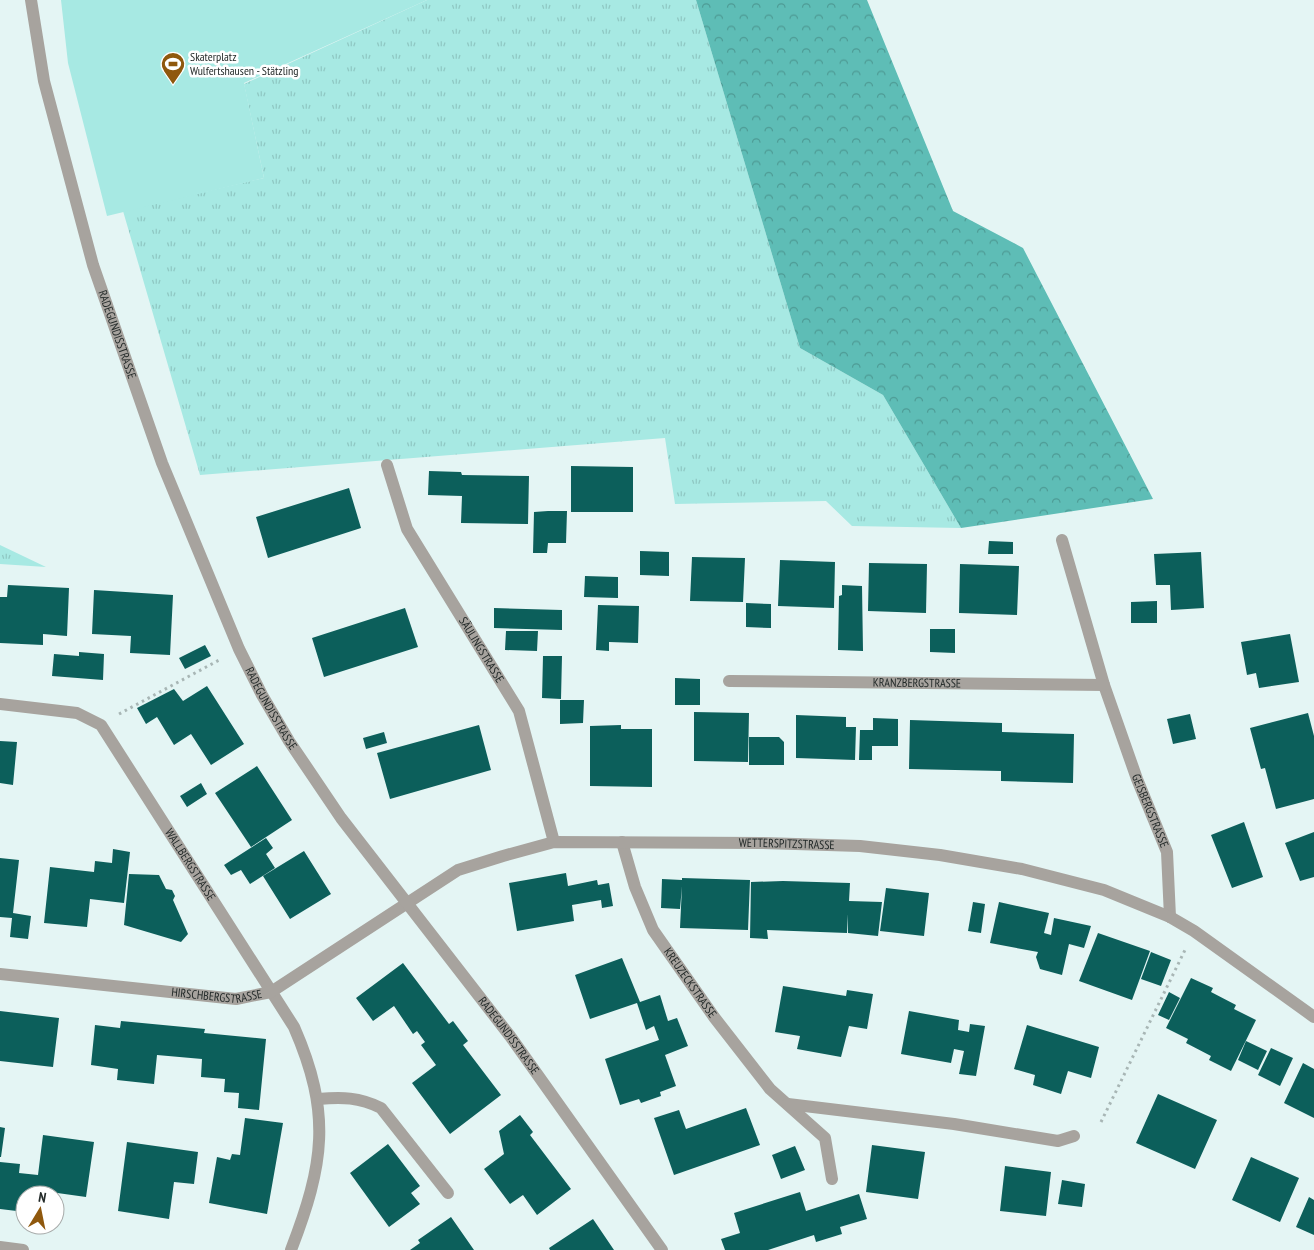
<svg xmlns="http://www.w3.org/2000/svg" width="1314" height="1250" viewBox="0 0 1314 1250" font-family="'PT Sans Narrow',sans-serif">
  <defs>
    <pattern id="grass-tufts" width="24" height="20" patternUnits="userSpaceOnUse" patternTransform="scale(1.25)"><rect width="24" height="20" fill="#a7e9e3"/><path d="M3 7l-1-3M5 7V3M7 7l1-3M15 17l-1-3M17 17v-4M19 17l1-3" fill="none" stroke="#8fc8c3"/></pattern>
    <pattern id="forest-crowns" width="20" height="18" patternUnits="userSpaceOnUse" patternTransform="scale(1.25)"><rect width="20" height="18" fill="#5ebdb6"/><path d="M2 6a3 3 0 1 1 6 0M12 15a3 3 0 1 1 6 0" fill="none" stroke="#4d9a94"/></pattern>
  </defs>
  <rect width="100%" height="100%" fill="#e4f5f4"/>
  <path fill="url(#grass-tufts)" d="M427,0H696L800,348L883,395L961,528L852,526L826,501L675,504L665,438L200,475L123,211L264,178L244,84Z
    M0,545L46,567L0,564Z"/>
  <path fill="url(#forest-crowns)" d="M696,0H867L953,211L1023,248L1153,499L961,528L883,395L800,348Z"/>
  <path fill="#a7e9e3" d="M61,0H427L244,83L264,178L107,216L68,63Z"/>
  <path fill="#0c5f5b" d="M571,466L633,467V512H571Z
    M429,471L461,472L462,475L529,476L528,524L461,523L462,496L428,495Z
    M349,488L361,528L268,558L256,517Z
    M548,511H567L566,543H548L547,553H533L534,512Z
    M989,541L1013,542V554H988Z
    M640,551L669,552V576L640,575Z
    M1201,552L1204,608L1171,610L1170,585H1156L1154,554Z
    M692,557L745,558L743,602L690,601Z
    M780,560L835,562L834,608L778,606Z
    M869,563L927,564L926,613L868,611Z
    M960,564L1019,566L1017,615L959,613Z
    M585,576L618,577V598L584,597Z
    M8,585L69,588L67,636L43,634V645L0,643V597H7Z
    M842,585L862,586L863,651L838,650L839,596L842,595Z
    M94,590L173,595L170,655L130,653L131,636L92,634Z
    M1157,601V623H1131V602Z
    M746,603L771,604V628L746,627Z
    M598,605L639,606L638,643L609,642V651L596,650Z
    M405,608L418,647L324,677L312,638Z
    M494,608L562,610V630L494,628Z
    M930,629H955V653L930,652Z
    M506,631H538L537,651L505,650Z
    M1290,634L1299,682L1259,688L1256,673L1247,675L1241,642Z
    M205,645L211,656L185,669L179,658Z
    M79,652L104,654L103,680L52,676L54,654L79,656Z
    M543,656H562L561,699L542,698Z
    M675,678L700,679V705H675Z
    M207,686L244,744L211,765L191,734L174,745L157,717L146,724L137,708L174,689L183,701Z
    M560,700H584L583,723L560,724Z
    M694,712L749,713L748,762L694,761Z
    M1308,713L1314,736V799L1276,809L1265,768L1261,769L1250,728Z
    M1190,714L1196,739L1173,744L1167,719Z
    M796,715L846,717V727H856L855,760L796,758Z
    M873,718L898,719V746H872V760H859L860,730H873Z
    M910,720L1002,723V732L1074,734L1073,783L1001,781V771L909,769Z
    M479,725L491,770L390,799L377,753Z
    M621,725V729H652V787L590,786V726Z
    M384,732L387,743L366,749L363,738Z
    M749,737H779L784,742V765H749Z
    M0,741L17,742L13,785L0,783Z
    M257,766L292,820L251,847L215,793Z
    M201,783L207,794L187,807L180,796Z
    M1244,822L1263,877L1232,888L1211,835Z
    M1314,832V877L1300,881L1285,843Z
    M266,838L273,848L266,854L275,868L250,884L241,870L231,875L224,865Z
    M113,849L130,852L124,903L90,899L87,927L44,923L50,867L94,872L95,861L112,863Z
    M304,851L331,894L290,919L263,876Z
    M0,858L19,860L13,913L31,916L28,939L10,937L12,918L0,917Z
    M566,873L568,886L597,880L598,885L609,883L613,906L602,908L601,900L572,905L574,921L517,931L509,883Z
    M129,874L159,875L166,889L172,890L175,896L173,900L188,934L181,942L124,925Z
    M682,878L750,880L748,930L680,928L682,886L680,909L661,908L662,879L682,880Z
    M783,881L850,883L849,901L882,902L878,936L848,933V914L847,933L767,930L768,939L750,938L751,882Z
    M886,888L929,893L924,936L880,931Z
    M973,902L985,904L981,933L968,931Z
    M999,902L1049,913L1044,933L1051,935L1054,918L1091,926L1084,948L1069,944L1062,975L1040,969L1036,957L1038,952L990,943Z
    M1098,933L1150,951L1132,1000L1079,981Z
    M1151,952L1171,960L1161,986L1141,979Z
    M622,958L640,1002L660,995L668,1021L677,1018L688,1046L665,1055L676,1086L660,1092L661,1096L641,1103L639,1099L620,1105L605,1059L659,1040L654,1026L646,1030L637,1003L590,1019L575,975Z
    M403,963L449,1024L453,1021L468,1041L463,1045L501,1095L450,1134L412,1083L436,1065L421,1045L425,1042L417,1031L413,1034L394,1006L373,1021L356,998Z
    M1191,978L1213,988L1211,992L1236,1005L1234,1009L1256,1020L1231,1071L1209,1060L1211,1056L1186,1043L1188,1039L1166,1028Z
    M783,986L846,996L847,990L873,994L867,1029L849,1026L841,1057L797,1049L800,1036L775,1032Z
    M1169,992L1180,998L1169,1020L1158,1015Z
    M0,1011L59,1018L53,1067L0,1061Z
    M909,1011L959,1020L958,1030L969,1032L970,1024L985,1026L976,1076L959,1074L964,1051L954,1049L951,1063L901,1054Z
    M121,1021L205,1029L204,1033L266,1039L259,1110L238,1108L239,1093L224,1092L225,1079L201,1077L202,1059L157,1055L154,1084L117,1080L118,1069L91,1065L95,1025L120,1028Z
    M1027,1025L1099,1047L1091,1078L1068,1071L1061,1094L1033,1085L1035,1075L1014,1069Z
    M1246,1041L1267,1051L1258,1070L1238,1060Z
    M1271,1048L1293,1058L1280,1086L1258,1075Z
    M1303,1063L1314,1069V1118L1284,1103Z
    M1158,1094L1217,1120L1195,1169L1136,1143Z
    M746,1108L760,1145L674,1175L654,1118L679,1110L686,1129Z
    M520,1115L533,1132L530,1135L571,1189L537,1215L523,1195L510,1204L484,1169L504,1154L499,1131Z
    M245,1118L283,1123L267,1214L209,1203L217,1157L230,1160L232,1154L240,1155Z
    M0,1127L5,1128L1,1157H0Z
    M43,1135L94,1142L86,1197L36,1190L35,1195H25V1212L0,1209V1162L20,1164L19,1173L38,1175Z
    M127,1142L198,1152L194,1184L174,1182L169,1219L118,1211Z
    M388,1144L420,1186L411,1193L420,1204L389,1227L350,1173Z
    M872,1145L925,1152L918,1199L866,1192Z
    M795,1146L805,1170L781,1179L772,1155Z
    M1251,1157L1299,1178L1280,1222L1232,1200Z
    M1005,1166L1051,1172L1046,1216L1000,1211Z
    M1062,1180L1085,1184L1082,1207L1058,1204Z
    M800,1192L806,1211L859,1194L867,1219L840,1227L842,1234L816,1242L814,1235L768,1250H725L721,1239L740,1233L734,1213Z
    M1309,1197L1314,1200V1235L1296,1227Z
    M451,1217L474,1250H410L420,1243L418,1240Z
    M593,1219L614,1250H550L549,1248Z"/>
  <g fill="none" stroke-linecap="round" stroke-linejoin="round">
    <path stroke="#a8b6b5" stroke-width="3" stroke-dasharray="2.5 4" stroke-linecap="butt" d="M119,714L221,659
      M1101,1122L1185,950"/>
    <g stroke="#a7a39e" stroke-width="12">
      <path id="s1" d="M387,465L407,529L519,711L554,842"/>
      <path id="s2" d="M1062,540L1104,685L1137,779L1167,852L1170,917"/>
      <path id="s3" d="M729,681L1104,685"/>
      <path id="s4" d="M0,704L77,713L101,725L294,1027C332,1114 324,1164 291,1250"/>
      <path id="s5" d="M622,842L635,887L653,930L714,1017L770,1089L825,1138L832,1179"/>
      <path id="s6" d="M0,974L236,999L271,992L458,870L503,856L554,842L763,843L860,846L940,855L1022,869L1104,890L1170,917L1194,931L1314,1017"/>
      <path d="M318,1099C342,1097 359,1097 381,1108L448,1193"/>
      <path d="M788,1104L954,1124L1058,1141L1074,1136"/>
      <path d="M0,1247L23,1250"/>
    </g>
    <path stroke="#a7a39e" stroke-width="12" id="s7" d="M31,0L44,81L93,265L162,463L239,649L262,695L289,741L341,818L510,1036L662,1250"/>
  </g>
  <defs>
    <g id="stadium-pin" transform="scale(1.25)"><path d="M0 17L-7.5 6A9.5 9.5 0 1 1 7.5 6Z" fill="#8f580d" stroke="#fff"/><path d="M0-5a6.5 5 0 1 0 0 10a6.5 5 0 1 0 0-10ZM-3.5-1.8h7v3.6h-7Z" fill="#fff"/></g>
  </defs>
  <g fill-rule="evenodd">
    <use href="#stadium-pin" x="173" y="64"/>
  </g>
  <g text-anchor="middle" stroke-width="5" stroke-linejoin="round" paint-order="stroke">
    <g font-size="12" fill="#232a29" stroke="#fff" text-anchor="start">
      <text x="190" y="61">Skaterplatz<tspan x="190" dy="14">Wulfertshausen - Stätzling</tspan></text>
    </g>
    <g font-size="12" fill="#232a29" stroke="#fff">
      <text dy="4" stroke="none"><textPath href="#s7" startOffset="346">RADEGUNDISSTRASSE</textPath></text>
      <text dy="4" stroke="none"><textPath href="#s1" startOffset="209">SÄULINGSTRASSE</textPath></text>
      <text dy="4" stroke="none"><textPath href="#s3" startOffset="188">KRANZBERGSTRASSE</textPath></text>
      <text dy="4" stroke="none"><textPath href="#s7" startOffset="751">RADEGUNDISSTRASSE</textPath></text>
      <text dy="4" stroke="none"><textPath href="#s2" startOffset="285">GEISBERGSTRASSE</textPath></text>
      <text dy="4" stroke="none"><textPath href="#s6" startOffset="829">WETTERSPITZSTRASSE</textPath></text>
      <text dy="4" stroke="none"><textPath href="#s4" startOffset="270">WALLBERGSTRASSE</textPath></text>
      <text dy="4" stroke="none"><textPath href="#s5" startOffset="158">KREUZECKSTRASSE</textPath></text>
      <text dy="4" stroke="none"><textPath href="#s6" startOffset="218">HIRSCHBERGSTRASSE</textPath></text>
      <text dy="4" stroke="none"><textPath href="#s7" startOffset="1156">RADEGUNDISSTRASSE</textPath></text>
    </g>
  </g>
  <g transform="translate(40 1210) rotate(10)"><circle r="24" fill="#ffffff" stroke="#a7aaa9"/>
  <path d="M0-4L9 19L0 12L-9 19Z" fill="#8f580d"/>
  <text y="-8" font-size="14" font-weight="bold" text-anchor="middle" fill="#232a29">N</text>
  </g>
</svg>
